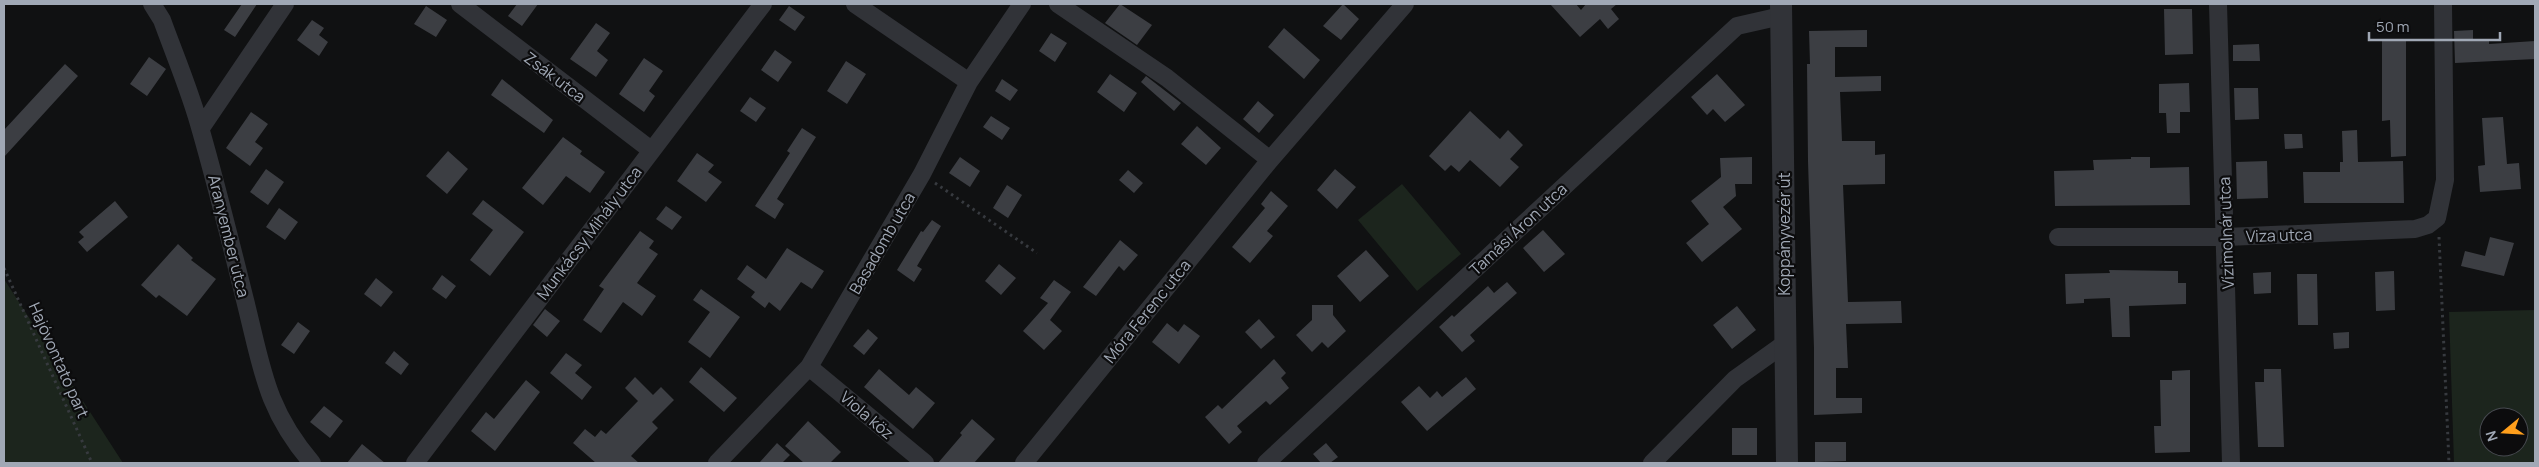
<svg xmlns="http://www.w3.org/2000/svg" width="2539" height="467" viewBox="0 0 2539 467" font-family="Manrope,sans-serif">
  <rect width="100%" height="100%" fill="#101112"/>
  <path fill="#1c251d" fill-rule="evenodd" d="M1402,184L1461,254L1417,291L1358,220Z
    M4,279L123,463H4Z
    M2535,310V463H2454L2449,312ZM2489,417H2519V447H2489Z"/>
  <path fill="#3c3e43" d="M242,4H257L235,37L224,30Z
    M517,4H538L522,26L508,16Z
    M1120,4L1152,25L1137,45L1105,23Z
    M1343,4L1359,19L1341,40L1323,26Z
    M1550,4H1576L1581,10L1586,4H1617L1611,9L1619,19L1608,29L1600,19L1580,37Z
    M426,6L447,20L436,37L414,24Z
    M789,6L805,17L795,31L779,20Z
    M2164,9H2192L2193,54L2165,55Z
    M312,20L324,28L319,35L328,42L319,56L297,40Z
    M596,23L610,33L597,51L608,60L596,77L570,59Z
    M1284,28L1320,60L1304,79L1268,47Z
    M1867,30V47H1835V77L1881,76V91L1840,92L1842,141H1875V155L1885,154V184L1843,185L1848,302L1901,301L1902,323L1846,324L1848,368H1836V398H1862V413L1814,415V348L1808,161L1807,64H1810L1809,31Z
    M2473,30V41L2489,40V44L2535,41V59L2455,63L2454,31Z
    M1051,33L1067,43L1055,62L1039,51Z
    M2406,40V156L2391,157L2390,120L2382,121V41Z
    M2259,44L2260,61H2233V45Z
    M775,50L792,62L778,82L761,70Z
    M149,57L166,69L147,96L130,84Z
    M644,58L663,71L649,91L655,96L644,112L619,94Z
    M846,61L866,74L847,104L827,91Z
    M65,64L78,76L4,157V130Z
    M1110,74L1137,93L1124,112L1097,92Z
    M1717,74L1745,105L1725,122L1713,109L1707,115L1691,97Z
    M1146,76L1181,103L1174,111L1141,82Z
    M502,79L553,120L544,133L491,95Z
    M1002,79L1018,90L1010,101L995,91Z
    M2189,83L2190,112H2180V133H2167L2166,113H2159V84Z
    M2234,88H2258L2259,119L2235,120Z
    M750,97L766,108L756,122L740,111Z
    M1258,101L1274,115L1259,133L1243,119Z
    M1470,111L1500,139L1508,130L1523,145L1510,159L1519,167L1500,187L1470,160L1459,172L1451,165L1445,171L1429,156Z
    M251,112L268,124L255,142L263,148L250,166L226,148Z
    M991,116L1010,128L1002,140L983,127Z
    M2503,117L2507,164L2519,163L2521,189L2480,192L2478,166L2485,165L2482,118Z
    M1197,126L1221,148L1206,165L1181,144Z
    M802,128L816,137L777,199L784,204L775,219L755,206L790,153L787,151Z
    M2357,130L2358,162L2403,161L2404,203H2304L2303,172H2340V162H2343L2342,131Z
    M2284,134H2302L2303,148L2285,149Z
    M563,137L582,151L580,154L605,172L590,193L566,176L543,205L522,188Z
    M448,151L468,169L447,194L426,176Z
    M697,153L714,165L708,172L722,182L706,202L677,181Z
    M960,157L980,171L970,187L949,173Z
    M1752,157V184H1735L1736,196L1723,207L1742,229L1702,262L1686,243L1709,224L1691,201L1721,177L1720,158Z
    M2131,157H2150V168L2189,167L2190,205L2055,206L2054,171L2094,170L2093,160L2131,159Z
    M2267,161L2268,198L2237,199L2236,162Z
    M266,169L284,182L268,205L250,192Z
    M1335,169L1356,187L1337,209L1317,190Z
    M1128,170L1143,183L1134,193L1119,180Z
    M1007,185L1022,195L1008,218L993,208Z
    M1271,191L1288,206L1267,231L1273,236L1250,263L1232,247L1265,208L1261,204Z
    M483,200L524,232L490,276L470,260L493,230L472,214Z
    M115,201L128,217L87,252L78,242L84,237L79,232Z
    M666,206L682,217L672,230L656,219Z
    M279,208L298,222L285,240L266,227Z
    M932,220L941,226L917,266L922,269L914,282L897,270L921,231L923,232Z
    M1543,230L1565,254L1544,272L1523,248Z
    M640,231L654,241L649,248L658,254L637,283L656,296L642,316L623,302L601,333L583,320L604,289L599,286Z
    M2490,237L2514,243L2504,276L2461,266L2465,251L2485,256Z
    M1120,240L1138,255L1124,271L1119,266L1096,296L1083,287Z
    M178,244L193,258L191,260L216,279L187,316L159,295L156,298L141,285Z
    M787,248L824,271L812,289L801,282L780,311L769,302L765,308L751,297L755,292L737,279L747,265L766,279Z
    M1366,250L1389,276L1360,302L1337,276Z
    M999,264L1016,278L1001,295L985,281Z
    M2109,270L2178,271V283H2186V304L2129,306L2130,337H2112L2110,298L2084,299V303L2066,304L2065,274L2110,273Z
    M2394,271L2395,310L2376,311L2375,272Z
    M2271,272V293L2254,294L2253,273Z
    M2297,274H2317L2318,325H2298Z
    M442,275L456,286L446,299L432,289Z
    M376,278L393,292L381,307L364,294Z
    M1054,280L1071,292L1050,320L1062,331L1044,350L1023,331L1048,303L1040,298Z
    M1507,282L1517,293L1470,335L1475,341L1462,352L1439,327L1452,315L1454,317L1488,286L1494,293Z
    M701,289L740,317L710,358L688,342L710,312L693,300Z
    M1312,305H1333V315L1346,331L1328,348L1322,342L1312,352L1296,335L1312,320Z
    M1737,306L1756,330L1732,349L1713,325Z
    M545,309L560,321L547,337L533,325Z
    M1259,319L1275,337L1261,349L1245,332Z
    M298,322L310,331L294,354L281,345Z
    M1167,323L1178,332L1184,324L1200,336L1179,364L1152,342Z
    M868,329L878,338L864,355L853,346Z
    M2349,332V348L2334,349L2333,333Z
    M394,351L409,364L401,375L385,363Z
    M566,353L582,365L575,373L592,387L582,400L550,373Z
    M1274,359L1286,373L1281,378L1289,388L1270,405L1266,401L1237,426L1242,432L1229,444L1205,417L1218,405L1222,409Z
    M701,367L737,398L724,412L689,382Z
    M879,369L909,395L916,387L935,403L913,429L864,387Z
    M2264,369H2281L2284,447H2258L2255,382H2264Z
    M2190,370V452L2155,453L2154,426H2161L2160,380H2172V371Z
    M635,377L653,395L661,387L674,400L652,422L658,428L631,456L639,463H596L573,443L585,429L595,437L601,430L606,434L638,401L625,388Z
    M1466,377L1476,389L1427,431L1401,402L1419,386L1430,398L1437,391L1442,397Z
    M526,380L540,392L495,451L471,431L486,412L494,419Z
    M324,406L343,421L330,438L310,422Z
    M972,419L995,439L974,463H938L962,435L960,433Z
    M808,421L841,452L830,463H804L785,446Z
    M1732,428H1757V455H1732Z
    M1815,442H1846V461L1815,462Z
    M777,443L790,455L782,463H759Z
    M1326,443L1338,457L1330,463H1321L1313,454Z
    M362,444L385,463H347Z"/>
  <g fill="none" stroke-linecap="round" stroke-linejoin="round">
    <path stroke="#373a3f" stroke-width="3" stroke-dasharray="2.5 4" stroke-linecap="butt" d="M935,183L1037,253
      M2439,237L2449,463
      M4,268L92,463"/>
    <path stroke="#313338" stroke-width="18" d="M152,4L162,20C175,56 191,93 201,131C217,187 231,244 245,300C262,367 265,408 312,463
      M460,4L651,150
      M855,4L969,82
      M1058,4L1167,78L1270,160
      M2218,4L2231,463
      M201,128L285,4
      M2058,237H2226L2415,229L2428,225L2437,218L2445,180L2443,4
      M809,367L925,463
      M415,463L763,4
      M717,463L809,367L922,174L969,82L1022,4
      M1024,463L1270,160L1405,4
      M1266,463L1737,26L1781,16
      M1652,463L1735,379L1784,344"/>
    <path stroke="#313338" stroke-width="22" d="M1781,4L1787,463"/>
  </g>
  <g text-anchor="middle" stroke-width="4.5" stroke-linejoin="round" paint-order="stroke">
    <g font-size="16" fill="#a0a8b5" stroke="#0c0c0d">
      <text transform="translate(555 77) rotate(37)" y="6">Zsák utca</text>
      <text transform="translate(1518 229) rotate(-43)" y="6">Tamási Áron utca</text>
      <text transform="translate(589 233) rotate(-53)" y="6">Munkácsy Mihály utca</text>
      <text transform="translate(2226 233) rotate(-92)" y="6">Vízimolnár utca</text>
      <text transform="translate(1784 234) rotate(-90)" y="6">Koppányvezér út</text>
      <text transform="translate(2279 235) rotate(-2)" y="6">Viza utca</text>
      <text transform="translate(229 236) rotate(76)" y="6">Aranyember utca</text>
      <text transform="translate(882 243) rotate(-60)" y="6">Basadomb utca</text>
      <text transform="translate(1147 311) rotate(-51)" y="6">Móra Ferenc utca</text>
      <text transform="translate(59 360) rotate(66)" y="6">Hajóvontató part</text>
      <text transform="translate(867 415) rotate(40)" y="6">Viola köz</text>
    </g>
  </g>
  <rect width="2539" height="467" fill="none" stroke="#a0a8b5" stroke-width="10"/>
  <g transform="translate(2504 432) rotate(252)"><circle r="24" fill="#0c0c0d" stroke="#474a50"/>
  <path d="M0-4L9 19L0 12L-9 19Z" fill="#ff9f1c"/>
  <text y="-8" font-size="14" font-weight="bold" text-anchor="middle" fill="#a0a8b5">N</text>
  </g>
  <path d="M2369 32v8h131v-8" fill="none" stroke="#a0a8b5" stroke-width="2.5"/>
  <text x="2376" y="32" font-size="15" fill="#a0a8b5" stroke="#0c0c0d" stroke-width="4" paint-order="stroke">50 m</text>
</svg>
